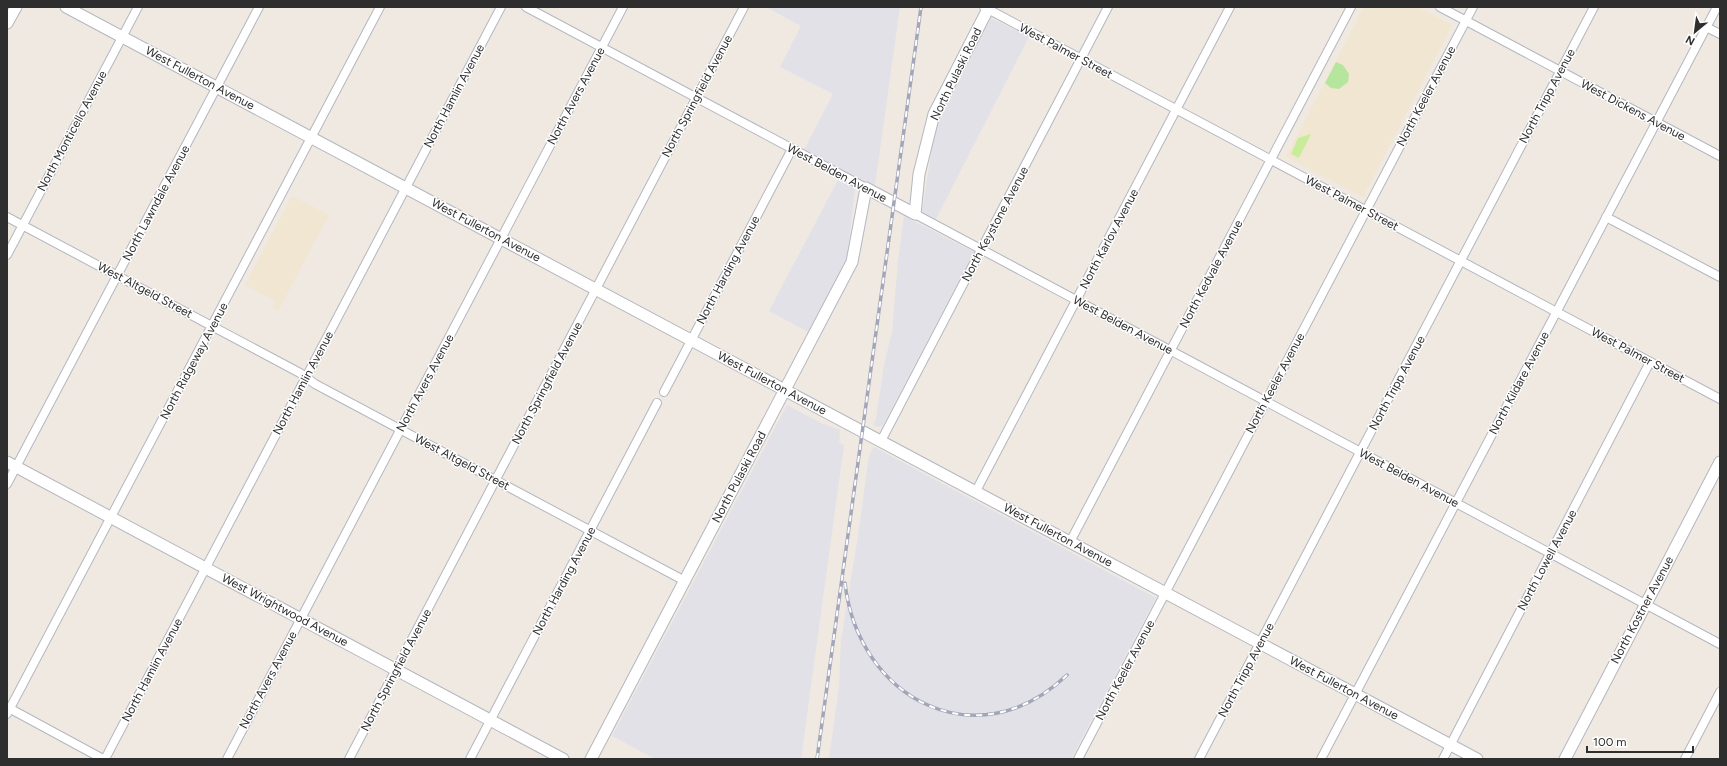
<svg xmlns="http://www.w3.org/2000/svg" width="1727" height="766" viewBox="0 0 1727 766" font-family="Figtree,sans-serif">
  <rect width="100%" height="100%" fill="#efe9e1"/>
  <path fill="#e3e1e8" d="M766,7H900L875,185L857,178L804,150L833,94L780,67L801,26Z
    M991,18L1029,37L936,219L922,212L936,122Z
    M838,180L855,189L847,258L808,332L769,311Z
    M904,216L974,252L883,425L878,427L873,425L876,419L884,365L892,332L898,261Z
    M787,405L821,423L840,430L839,442L844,445L801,759H655L612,736Z
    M874,447L1156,598L1071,759H829L839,686L841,640L858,536L869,456Z"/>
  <path fill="#f0e6d1" d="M1364,7H1417L1452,25L1363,197L1286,157Z
    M292,196L329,215L278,311L272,308L275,301L245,285Z"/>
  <path fill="#b6e59e" d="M1336,62L1343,65L1349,74L1348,82L1339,89L1331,88L1325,83Z"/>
  <path fill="#c9ec9a" d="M1311,134L1299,158L1291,154L1298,138Z"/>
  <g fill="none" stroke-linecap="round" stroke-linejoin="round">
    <g stroke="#b4b7c1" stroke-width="10">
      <path id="street" d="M526,7L866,188
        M984,7L1720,399
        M1440,7L1720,156
        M1706,27L1720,34
        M915,214L1720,644
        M7,217L300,373L315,384L685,581
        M1606,217L1720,277
        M7,255L138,7
        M664,392L792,149
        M881,441L1108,7
        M7,484L259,7
        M976,491L1230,7
        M1070,542L1351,7
        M7,707L103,759
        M7,714L380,7
        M105,759L501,7
        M227,759L623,7
        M349,759L744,7
        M470,759L657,403
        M1078,759L1473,7
        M1199,759L1594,7
        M1321,759L1717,7
        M1443,759L1650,362
        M1685,759L1720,692"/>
    </g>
    <g stroke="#b4b7c1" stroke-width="13">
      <path id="secondary" d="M66,7L1477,759
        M7,23L16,7
        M7,462L563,759
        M591,759L852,262L866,188L915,214L919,174L934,114L989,7
        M1565,759L1720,462"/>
    </g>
    <use href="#street" stroke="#fff" stroke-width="8"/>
    <use href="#secondary" stroke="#fff" stroke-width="11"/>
    <g stroke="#a3a6b8" stroke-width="3.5">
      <path id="rail" d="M845,583C858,699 977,761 1067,675
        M817,759L921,7"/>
    </g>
    <use href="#rail" stroke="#fff" stroke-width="2" stroke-dasharray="6" stroke-linecap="butt"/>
  </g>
  <g text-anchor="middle" stroke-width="3" stroke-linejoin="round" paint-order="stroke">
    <g font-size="12" fill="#2e2e2e" stroke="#fff">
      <text transform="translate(1066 51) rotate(28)" y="4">West Palmer Street</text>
      <text transform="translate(956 74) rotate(-64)" y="4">North Pulaski Road</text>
      <text transform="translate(200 78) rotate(28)" y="4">West Fullerton Avenue</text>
      <text transform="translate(454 96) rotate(-62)" y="4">North Hamlin Avenue</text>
      <text transform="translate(576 96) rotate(-62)" y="4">North Avers Avenue</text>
      <text transform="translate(697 96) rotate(-62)" y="4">North Springfield Avenue</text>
      <text transform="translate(1426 96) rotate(-62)" y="4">North Keeler Avenue</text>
      <text transform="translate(1547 96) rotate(-62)" y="4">North Tripp Avenue</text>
      <text transform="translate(1633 110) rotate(28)" y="4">West Dickens Avenue</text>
      <text transform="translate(72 131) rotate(-62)" y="4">North Monticello Avenue</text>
      <text transform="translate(837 173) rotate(28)" y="4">West Belden Avenue</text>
      <text transform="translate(156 203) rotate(-62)" y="4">North Lawndale Avenue</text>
      <text transform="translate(1352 203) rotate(28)" y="4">West Palmer Street</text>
      <text transform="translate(995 224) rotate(-62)" y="4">North Keystone Avenue</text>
      <text transform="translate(486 230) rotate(28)" y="4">West Fullerton Avenue</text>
      <text transform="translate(1109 239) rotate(-62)" y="4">North Karlov Avenue</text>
      <text transform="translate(728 270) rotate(-62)" y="4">North Harding Avenue</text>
      <text transform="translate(1211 274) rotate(-62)" y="4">North Kedvale Avenue</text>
      <text transform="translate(145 290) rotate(28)" y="4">West Altgeld Street</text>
      <text transform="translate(1123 325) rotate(28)" y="4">West Belden Avenue</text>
      <text transform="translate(1638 355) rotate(28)" y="4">West Palmer Street</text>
      <text transform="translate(194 361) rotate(-62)" y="4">North Ridgeway Avenue</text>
      <text transform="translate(303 383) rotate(-62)" y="4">North Hamlin Avenue</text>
      <text transform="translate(425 383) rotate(-62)" y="4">North Avers Avenue</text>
      <text transform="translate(547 383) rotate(-62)" y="4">North Springfield Avenue</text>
      <text transform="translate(772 383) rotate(28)" y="4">West Fullerton Avenue</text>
      <text transform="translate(1275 383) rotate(-62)" y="4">North Keeler Avenue</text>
      <text transform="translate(1397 383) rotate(-62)" y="4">North Tripp Avenue</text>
      <text transform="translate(1519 383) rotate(-62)" y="4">North Kildare Avenue</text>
      <text transform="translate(462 462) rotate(28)" y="4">West Altgeld Street</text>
      <text transform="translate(739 477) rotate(-62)" y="4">North Pulaski Road</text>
      <text transform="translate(1409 478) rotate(28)" y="4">West Belden Avenue</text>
      <text transform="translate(1058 535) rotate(28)" y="4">West Fullerton Avenue</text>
      <text transform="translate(1547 560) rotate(-62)" y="4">North Lowell Avenue</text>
      <text transform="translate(564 581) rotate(-62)" y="4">North Harding Avenue</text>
      <text transform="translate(285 610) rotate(28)" y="4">West Wrightwood Avenue</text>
      <text transform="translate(1642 610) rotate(-62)" y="4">North Kostner Avenue</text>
      <text transform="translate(152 670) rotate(-62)" y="4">North Hamlin Avenue</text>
      <text transform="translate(396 670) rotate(-62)" y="4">North Springfield Avenue</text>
      <text transform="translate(1125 670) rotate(-62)" y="4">North Keeler Avenue</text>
      <text transform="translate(1246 670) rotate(-62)" y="4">North Tripp Avenue</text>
      <text transform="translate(268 680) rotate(-62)" y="4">North Avers Avenue</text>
      <text transform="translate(1344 688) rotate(28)" y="4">West Fullerton Avenue</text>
    </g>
  </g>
  <rect width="1727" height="766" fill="none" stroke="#2e2e2e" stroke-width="16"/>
  <g transform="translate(1695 32) rotate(209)" stroke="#ffffff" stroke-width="3" paint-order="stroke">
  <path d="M0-3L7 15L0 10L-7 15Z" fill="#2e2e2e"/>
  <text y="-6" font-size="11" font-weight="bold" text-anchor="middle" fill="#2e2e2e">N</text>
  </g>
  <path d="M1587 746v6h106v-6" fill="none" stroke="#2e2e2e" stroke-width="2"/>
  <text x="1593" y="746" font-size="12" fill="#2e2e2e" stroke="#ffffff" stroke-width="3" paint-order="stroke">100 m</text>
</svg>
